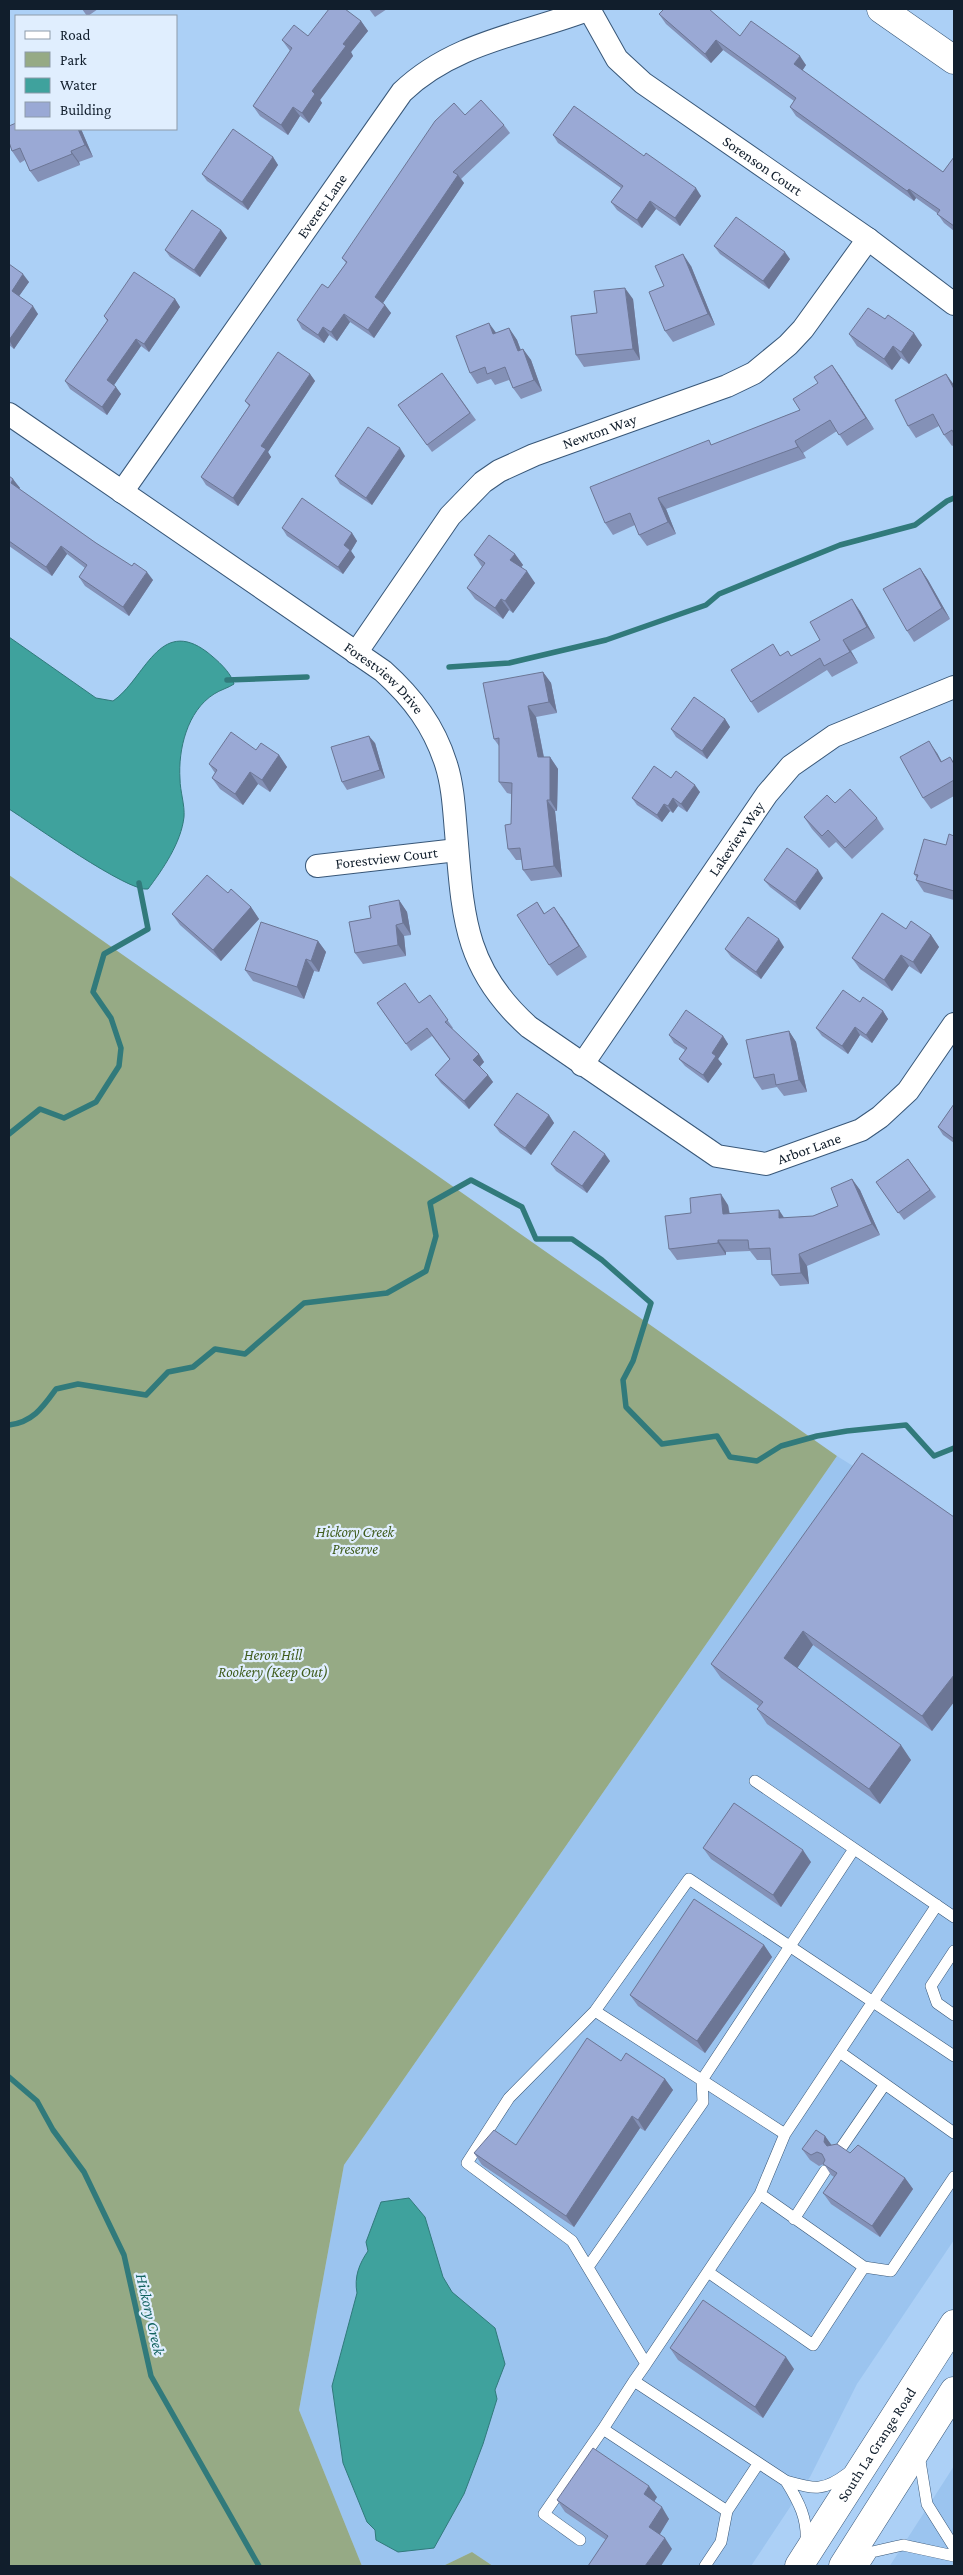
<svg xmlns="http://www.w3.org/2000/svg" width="963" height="2575" viewBox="0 0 963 2575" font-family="'Crimson Pro',serif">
  <rect width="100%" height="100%" fill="#acd0f6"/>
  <path fill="#9bc4ef" d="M837,1456L954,1529V2240L857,2384L810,2477L751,2566H493L472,2552L443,2566H362L299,2410L344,2165Z
    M954,2466V2566H889L891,2564Z"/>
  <path fill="#96aa85" d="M9,875L837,1456L344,2165L299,2410L362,2566H9Z
    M472,2552L493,2566H443Z"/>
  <path fill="#3fa29d" stroke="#317a7b" d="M9,637L96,698L113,701C145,679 159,616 207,652C217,660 231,672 234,684C228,688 220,690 214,694C187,711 178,750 180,779C180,791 185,805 184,817C181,843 163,869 148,889C129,893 31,823 9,809Z
    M409,2198L425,2217L443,2277L452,2292L495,2328L505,2364L495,2390L497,2399L483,2444L464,2494L434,2548L398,2552L376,2540L375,2530L367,2522L343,2463L332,2386L357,2293C354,2277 359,2264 368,2251L366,2242L381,2202Z"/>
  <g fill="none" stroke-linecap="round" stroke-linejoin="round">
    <path stroke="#317a7b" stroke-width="5.5" d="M449,667L509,663L606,640L706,605L719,594L840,545L915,525L947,501L954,498
      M227,680L307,677
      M9,1134L40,1109L64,1118L96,1102L119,1066L121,1048L111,1018L93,992L104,954L148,929L139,883
      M9,1425C33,1422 43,1407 56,1389L78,1384L146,1395L168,1372L193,1367L215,1349L245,1354L304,1303L387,1293L426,1271L436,1236L430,1203L471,1180L522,1207L536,1239H572L602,1260L651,1303L633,1361L623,1380L626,1407L662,1444L717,1436L730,1457L757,1461L781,1446L817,1436L847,1431L906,1425L934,1456L954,1448
      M9,2077L37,2101L53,2130L84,2172L124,2255L151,2376L259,2566"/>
    <g stroke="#385778" stroke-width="12">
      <path id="service" d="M755,1781L954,1917
        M954,1951L931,1986L937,2003L954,2015
        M595,2011L785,2134
        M841,2053L954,2133
        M839,2151L885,2084
        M760,2194L864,2267L891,2271L954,2177
        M794,2219L825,2171
        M588,2267L703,2102L702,2080L854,1849
        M708,2272L813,2345L864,2267
        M646,2364L760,2194L785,2134L937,1905
        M634,2381L603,2429L727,2511L758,2464
        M919,2455L927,2504L954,2547
        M848,2473C823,2492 815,2489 786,2481L634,2381L646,2364L572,2241L467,2163L509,2098L595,2011L689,1879L954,2056
        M786,2481C799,2502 808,2519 806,2544
        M580,2540L544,2514L603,2429
        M705,2566L721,2542L727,2511
        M863,2566L872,2552L903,2545L954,2556"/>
    </g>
    <g stroke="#385778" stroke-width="24">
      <g id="minor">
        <path id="s1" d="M589,9L617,59L643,83L868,239L954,304"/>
        <path id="s2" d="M9,414L383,671C413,698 434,726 446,764C453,786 454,809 456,832C463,914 463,968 529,1027L717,1156L766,1164L861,1130L880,1117L908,1091L954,1024"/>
        <path id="s3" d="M122,492L402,92C454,42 525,34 590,9"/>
        <path id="s4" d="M356,653L450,516L483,482L499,471L534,455L727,386L754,373L788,345L803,329L868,239"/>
        <path id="s5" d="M317,866L457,850"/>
        <path id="s6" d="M582,1065L767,794L791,766L834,736L954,687"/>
      </g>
    </g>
    <g stroke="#385778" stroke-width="29">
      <path id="tertiary" d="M881,9L954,60"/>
    </g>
    <g stroke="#385778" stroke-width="29">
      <g id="primary">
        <path id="s7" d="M799,2566L954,2324"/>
        <path d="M843,2566L954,2391"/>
      </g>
    </g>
    <use href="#service" stroke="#fff" stroke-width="11"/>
    <use href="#minor" stroke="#fff" stroke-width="22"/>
    <use href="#tertiary" stroke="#fff" stroke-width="28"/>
    <use href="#primary" stroke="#fff" stroke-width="28"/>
  </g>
  <path fill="#8491b7" d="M82,9H98L88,16H87Z
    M369,9H387L375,17Z
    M659,14L740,36L806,65L802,71L943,172L954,157V231L944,223L937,213L916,198L914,201L796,116L790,107L794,101L723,50L711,63L666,24Z
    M361,21L368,31L351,52L353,56L320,100L322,103L309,123L300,116L288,135L260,116L253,106L290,51L282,40L308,36Z
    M465,115L504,125L510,133L461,179L464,183L383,303L391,313L374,338L350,322L337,341L329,335L324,343L302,329L297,320L328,288L346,263L342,258Z
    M81,129L93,157L79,162L80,165L38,182L30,171L25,160L20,163L12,151L9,142Z
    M553,135L644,156L701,196L680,226L656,209L642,228L617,210L611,202L621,188L558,143Z
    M273,157L278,165L248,210L207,181L202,174Z
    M221,230L227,238L200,277L170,257L165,250Z
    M714,246L790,259L769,289L720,254Z
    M9,264L29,282L19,296L38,314L14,349L9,345Z
    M691,266L715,325L673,342L665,331L664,286Z
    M175,299L180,307L149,352L141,346L114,385L121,394L107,415L70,389L65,381L107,321L104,316Z
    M633,299L640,360L584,367L576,355L597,313Z
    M509,328L517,340L521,350L523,349L531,360L542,391L521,399L513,388L509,380L495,385L491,379L477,384L470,373L496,333Z
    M849,334L922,345L909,364L901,358L892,370L857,346Z
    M832,365L874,429L847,446L837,431L803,453L806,458L666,509L676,534L647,546L639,535L635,525L613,535L605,523L712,445L800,410L818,383Z
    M442,373L476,420L432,452L398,405Z
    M310,374L315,381L268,452L271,457L238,506L206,485L201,477L249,406L245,401Z
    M946,374L954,385V445L952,446L944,435L939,426L916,438L908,426Z
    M405,456L372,505L340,484L335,476Z
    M9,476L20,488L19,489L96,543L153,580L129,616L85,586L79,577L85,568L67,554L52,576L9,546Z
    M282,528L352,533L357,541L351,551L355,557L343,574L287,536Z
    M515,554L523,565L521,567L535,583L513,613L509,610L503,619L475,599L467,588L482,567L474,555Z
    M920,568L928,580L950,619L914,642L907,631Z
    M860,611L875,638L851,651L858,663L832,677L827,670L758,713L751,702L781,655L792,656L820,640Z
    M543,672L551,683L557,713L536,717L544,757H550L558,769L557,811H555L562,877L531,881L523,870L522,860H516L508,849L511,824V794L507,793L499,782V746L494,739Z
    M725,719L730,727L707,759L676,737L671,729Z
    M375,743L385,778L347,790L342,782Z
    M256,750L279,755L287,767L270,792L258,784L243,805L220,789L212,778L215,773L209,764Z
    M937,753L942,762L950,757L954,763V796L931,809L923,798Z
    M671,778L700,792L687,812L678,806L673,813L670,811L662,822L637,805L632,798Z
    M835,803L877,818L884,829L852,859L836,842L829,848L812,829L804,817Z
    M954,836V900L924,892L916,880L917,878L914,874L946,845Z
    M823,878L800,910L770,887L764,880Z
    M228,893L251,907L259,919L221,961L180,925L172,914Z
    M399,900L407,912L411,935L404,936L406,956L363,964L355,953L371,918Z
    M537,902L545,914L562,918L587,957L557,976L549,965Z
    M906,929L931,935L939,947L921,974L909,966L892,991L860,969L852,958Z
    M318,941L326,952L319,972L314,971L304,999L253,981L245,970Z
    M784,947L761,979L731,957L725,949Z
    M430,995L453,1028L452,1029L479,1054L484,1062L480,1067L488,1075L493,1082L469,1109L441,1083L435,1075L450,1060L432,1036L411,1051L377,1003H419Z
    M883,1011L888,1019L872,1043L860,1035L848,1054L822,1036L816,1028Z
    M789,1031L796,1042L807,1092L784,1096L777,1087L762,1090L754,1078Z
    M669,1035L723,1036L728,1044L718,1059L722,1064L708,1083L685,1066L679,1059L685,1050L674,1043Z
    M954,1104V1143L943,1135L938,1127Z
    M549,1115L554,1123L531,1155L500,1133L494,1125Z
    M908,1159L936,1197L904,1220L876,1182Z
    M610,1161L587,1193L556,1171L551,1164Z
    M852,1179L860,1190L880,1235L807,1266L809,1284L780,1286L772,1275L771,1260H757L750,1251L726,1252V1255L677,1260L669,1249L691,1213L728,1205L730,1214L784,1218L813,1216L838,1206Z
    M954,1517V1702L932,1731L813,1645L797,1668L911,1760L880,1804L767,1724L757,1709L759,1706L721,1678L711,1664Z
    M703,1848L811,1862L781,1907L711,1859Z
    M764,1945L772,1957L705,2053L638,2006L630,1995Z
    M621,2061L665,2079L673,2090L645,2131L640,2128L574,2227L482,2165L474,2153L516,2145Z
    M825,2136L831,2145L905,2178L913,2189L880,2237L831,2204L823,2193L834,2177L831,2175L824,2164L819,2166L810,2160L802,2149Z
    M670,2348L794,2369L763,2418L678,2360Z
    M657,2497L654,2502L669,2519L659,2534L672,2549L606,2540L565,2512L557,2500Z"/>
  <path fill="#6c7695" d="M361,21L368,31L351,52L353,56L320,100L322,103L309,123L302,113L312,91L343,44Z
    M716,40L723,50L711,63L705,54Z
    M800,56L806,65L800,74L794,64Z
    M293,107L300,116L288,135L281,125Z
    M78,129H81L93,157L85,145Z
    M71,151L79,162L80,165L72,154Z
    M273,157L278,165L248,210L242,202Z
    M458,175L464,183L381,306L375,297Z
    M696,188L701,196L680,226L675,218Z
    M909,189L916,198L914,201L907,191Z
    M650,201L656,209L642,228L637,220Z
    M221,230L227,238L200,277L194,270Z
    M785,252L790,259L769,289L763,281Z
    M683,254L691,266L715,325L708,314Z
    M23,274L29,282L17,299L12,291Z
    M625,288L633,299L640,360L633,349Z
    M175,299L180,307L149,352L144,344Z
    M385,305L391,313L374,338L368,330Z
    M33,306L38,314L14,349L9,340Z
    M344,314L350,322L337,341L331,332Z
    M489,323L497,334H493Z
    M323,327L329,335L324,343L318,335Z
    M509,328L517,340L525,362L518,351Z
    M914,333L922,345L909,364L901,352Z
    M136,339L141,346L112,388L107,380Z
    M893,346L901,358L892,370L884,359Z
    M523,349L531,360L542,391L534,380Z
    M832,365L840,376L874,429L866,418Z
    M310,374L315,381L268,452L271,457L238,506L233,498L261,446Z
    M946,374L954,385V389Z
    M116,387L121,394L107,415L102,407Z
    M795,441L803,453L806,458L798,447Z
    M400,448L405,456L372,505L366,498Z
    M13,479L20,488L17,492L11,483Z
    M658,498L666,509L676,534L668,522Z
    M352,533L357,541L351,551L355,557L343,574L338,567L344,545Z
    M61,546L67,554L52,576L46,567Z
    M515,554L523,565L518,571L510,560Z
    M920,568L928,580L950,619L942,608Z
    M527,571L535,583L513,613L505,601Z
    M147,572L153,580L129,616L123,607Z
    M501,599L509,610L503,619L495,608Z
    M852,599L860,611L875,638L867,627Z
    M843,640L851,651L858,663L850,652Z
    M543,672L551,683L557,713L549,702Z
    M528,706L536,717L546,769L538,757Z
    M725,719L730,727L707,759L702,751Z
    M369,736L375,743L385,778L380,770Z
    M929,741L937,753L948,774L941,762Z
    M279,755L287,767L270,792L262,780Z
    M550,757L558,769L557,811L550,800Z
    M250,772L258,784L243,805L235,794Z
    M695,785L700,792L687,812L681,804Z
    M673,798L678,806L673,813L668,806Z
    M547,800L555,811L562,877L554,866Z
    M664,804L670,811L662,822L657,815Z
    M818,870L823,878L800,910L795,902Z
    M399,900L407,912L411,935L403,923Z
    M251,907L259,919L221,961L213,950Z
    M554,907L562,918L587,957L579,946Z
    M396,925L404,936L406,956L398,945Z
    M931,935L939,947L921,974L913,962Z
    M779,939L784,947L761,979L756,972Z
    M318,941L326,952L319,972L311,961Z
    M901,955L909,966L892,991L884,980Z
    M306,959L314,971L304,999L297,987Z
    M883,1011L888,1019L872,1043L866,1035Z
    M855,1027L860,1035L848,1054L842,1046Z
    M789,1031L796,1042L807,1092L799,1080Z
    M723,1036L728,1044L718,1059L722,1064L708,1083L703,1075L712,1053Z
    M479,1054L484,1062L478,1068L473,1060Z
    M488,1075L493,1082L469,1109L464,1101Z
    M549,1115L554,1123L531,1155L525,1148Z
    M605,1154L610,1161L587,1193L582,1186Z
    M852,1179L860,1190L880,1235L872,1224Z
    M721,1194L728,1205L731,1225L723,1214Z
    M779,1210L787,1222L779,1218Z
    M718,1240L726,1252V1255L718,1243Z
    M799,1254L807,1266L809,1284L801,1273Z
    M803,1631L813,1645L794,1673L784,1658Z
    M954,1675V1702L932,1731L922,1716Z
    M901,1745L911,1760L880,1804L869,1789Z
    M803,1850L811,1862L781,1907L773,1895Z
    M764,1945L772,1957L705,2053L697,2041Z
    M665,2079L673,2090L645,2131L638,2120Z
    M632,2116L640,2128L574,2227L566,2216Z
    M825,2136L833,2147L832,2154L824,2142Z
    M905,2178L913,2189L880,2237L872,2226Z
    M786,2357L794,2369L763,2418L755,2407Z
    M649,2486L657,2497L652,2505L644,2494Z
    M662,2507L669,2519L657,2539L649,2527Z
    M665,2538L672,2549L661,2566H645Z"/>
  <path fill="#9aa9d5" stroke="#6c7695" d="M329,9H345L361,21L343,44L346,46L312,91L315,94L302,113L293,107L281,125L253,106L292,48L282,40L294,25L308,36Z
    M664,9H709L740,36L751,21L800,56L794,64L943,172L954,157V226L937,214L940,210L909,189L907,191L790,107L796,98L716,40L705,54L659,14Z
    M481,100L504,125L453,172L458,175L375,297L385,305L368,330L344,314L331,332L323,327L318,335L297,320L322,284L328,288L347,262L342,258L435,121L454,103L465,115Z
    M574,106L644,156L646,153L696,188L675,218L650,201L637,220L611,202L623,186L553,135Z
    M16,123V129H78L85,145L71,151L72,154L30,171L20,148L12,151L9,142V126Z
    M233,129L273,157L242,202L202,174Z
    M192,210L221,230L194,270L165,250Z
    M736,217L785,252L763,281L714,246Z
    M683,254L708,314L665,331L649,292L664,286L655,266Z
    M9,264L23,274L12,291L33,306L9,340Z
    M134,272L175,299L144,344L136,339L107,380L116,387L102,407L65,381L108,320L104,316Z
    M625,288L633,349L576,355L571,316L597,313L594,291Z
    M868,308L885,319L888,315L914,333L901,352L893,346L884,359L849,334Z
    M489,323L493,334L509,328L518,351L523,349L534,380L513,388L505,367L487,374L485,367L470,373L456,336Z
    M278,352L310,374L261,446L266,449L233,498L201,477L250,405L245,401Z
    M832,365L866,418L839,435L830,420L795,441L798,447L658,498L668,522L639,535L630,513L605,523L590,487L709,440L711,445L800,410L793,399L818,383L814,377Z
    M442,373L470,413L427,445L398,405Z
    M946,374L954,389V434L952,430L944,435L933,414L908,426L895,400Z
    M368,427L400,448L366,498L335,476Z
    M9,476L13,479L11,483L96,543L132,566L134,563L147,572L123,607L79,577L87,565L61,546L46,567L9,541Z
    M302,498L352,533L344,545L350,550L338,567L282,528Z
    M489,535L515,554L510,560L527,571L505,601L501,599L495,608L467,588L485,563L474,555Z
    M920,568L942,608L907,631L883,589Z
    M852,599L867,627L843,640L850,652L824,666L820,658L751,702L731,670L773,644L780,656L788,651L791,656L820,640L810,622Z
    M543,672L549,702L528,706L538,757H550V800H547L554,866L523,870L520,848L508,849L505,825L511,824L512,783L499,782V738L494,739L483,683Z
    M694,697L725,719L702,751L671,729Z
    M231,732L256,750L261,743L279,755L262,780L250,772L235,794L212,778L217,770L209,764Z
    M369,736L380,770L342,782L331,747Z
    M929,741L941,762L950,757L954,764V780L923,798L900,757Z
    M654,766L671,778L676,771L695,785L681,804L673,798L668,806L664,804L657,815L632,798Z
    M850,789L877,818L845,848L828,830L822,836L804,817L827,795L835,803Z
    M949,834L954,836V891L916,880L918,875L914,874L924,839L946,845Z
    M787,848L818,870L795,902L764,880Z
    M207,875L228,893L231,889L251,907L213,950L172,914Z
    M399,900L403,923L396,925L398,945L355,953L349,922L371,918L369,906Z
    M537,902L544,914L554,907L579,946L549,965L517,915Z
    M882,913L906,929L911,921L931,935L913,962L901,955L884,980L852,958Z
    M748,917L779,939L756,972L725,949Z
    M261,922L318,941L311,961L306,959L297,987L245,970Z
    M405,983L419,1003L430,995L448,1020L445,1022L479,1054L473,1060L488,1075L464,1101L435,1075L450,1059L427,1028L406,1044L377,1003Z
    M843,990L860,1002L863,997L883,1011L866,1035L855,1027L842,1046L816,1028Z
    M686,1010L723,1036L712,1053L716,1056L703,1075L679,1059L687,1048L669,1035Z
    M789,1031L799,1080L776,1085L774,1074L754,1078L746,1040Z
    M517,1093L549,1115L525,1148L494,1125Z
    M954,1104V1139L938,1127Z
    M574,1131L605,1154L582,1186L551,1164Z
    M908,1159L930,1190L898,1213L876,1182Z
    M852,1179L872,1224L799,1254L801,1273L772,1275L770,1248L749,1249L748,1240H718V1243L669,1249L665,1216L691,1213L690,1198L721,1194L723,1214L779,1210V1218L813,1216L838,1206L831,1188Z
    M862,1453L954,1517V1675L922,1716L803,1631L784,1658L901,1745L869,1789L757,1709L763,1702L711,1664Z
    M734,1803L803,1850L773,1895L703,1848Z
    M694,1899L764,1945L697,2041L630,1995Z
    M587,2038L621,2061L626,2053L665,2079L638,2120L632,2116L566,2216L474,2153L494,2130L516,2145Z
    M816,2130L825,2136L824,2142L827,2146L837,2144L850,2153L858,2145L905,2178L872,2226L823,2193L837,2173L823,2164L825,2160L822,2154L817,2152L811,2155L802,2149Z
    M703,2300L786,2357L755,2407L670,2348Z
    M593,2448L649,2486L644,2494L662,2507L649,2527L665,2538L645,2566H588L608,2536L557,2500Z"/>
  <g text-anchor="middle" stroke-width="4.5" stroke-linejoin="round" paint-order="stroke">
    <g font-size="15" fill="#111e2c" stroke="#e0eefe">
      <text dy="5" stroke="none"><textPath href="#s1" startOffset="238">Sorenson Court</textPath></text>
      <text dy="5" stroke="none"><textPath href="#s3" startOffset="349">Everett Lane</textPath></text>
      <text dy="5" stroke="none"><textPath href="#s4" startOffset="341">Newton Way</textPath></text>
      <text dy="5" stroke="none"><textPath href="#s2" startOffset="459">Forestview Drive</textPath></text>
      <text dy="5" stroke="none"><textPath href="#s6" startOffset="274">Lakeview Way</textPath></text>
      <text dy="5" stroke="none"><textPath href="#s5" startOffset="70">Forestview Court</textPath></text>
      <text dy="5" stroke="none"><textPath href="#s2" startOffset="1175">Arbor Lane</textPath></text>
      <text dy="5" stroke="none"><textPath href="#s7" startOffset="144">South La Grange Road</textPath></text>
    </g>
    <g font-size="15" font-style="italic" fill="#3f5c1c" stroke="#e0eefe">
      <text x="355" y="1537">Hickory Creek<tspan x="355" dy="17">Preserve</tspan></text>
      <text x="273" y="1660">Heron Hill<tspan x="273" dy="17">Rookery (Keep Out)</tspan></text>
    </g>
    <g font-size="16" font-style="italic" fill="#146461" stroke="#e0eefe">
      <text transform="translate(151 2314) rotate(77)" y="6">Hickory Creek</text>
    </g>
  </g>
  <rect width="963" height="2575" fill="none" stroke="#111e2c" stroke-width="20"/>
  <rect x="15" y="15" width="162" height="115" fill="#e0eefe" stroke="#8d9baa"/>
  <rect x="25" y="31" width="25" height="8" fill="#ffffff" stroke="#8d9baa"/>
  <text x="60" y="40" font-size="15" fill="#111e2c">Road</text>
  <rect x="25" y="52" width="25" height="15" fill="#96aa85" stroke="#8d9baa"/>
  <text x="60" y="65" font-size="15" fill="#111e2c">Park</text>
  <rect x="25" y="78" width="25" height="15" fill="#3fa29d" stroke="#8d9baa"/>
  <text x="60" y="90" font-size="15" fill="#111e2c">Water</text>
  <rect x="25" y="102" width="25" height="15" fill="#9aa9d5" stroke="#8d9baa"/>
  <text x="60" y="115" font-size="15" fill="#111e2c">Building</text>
</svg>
